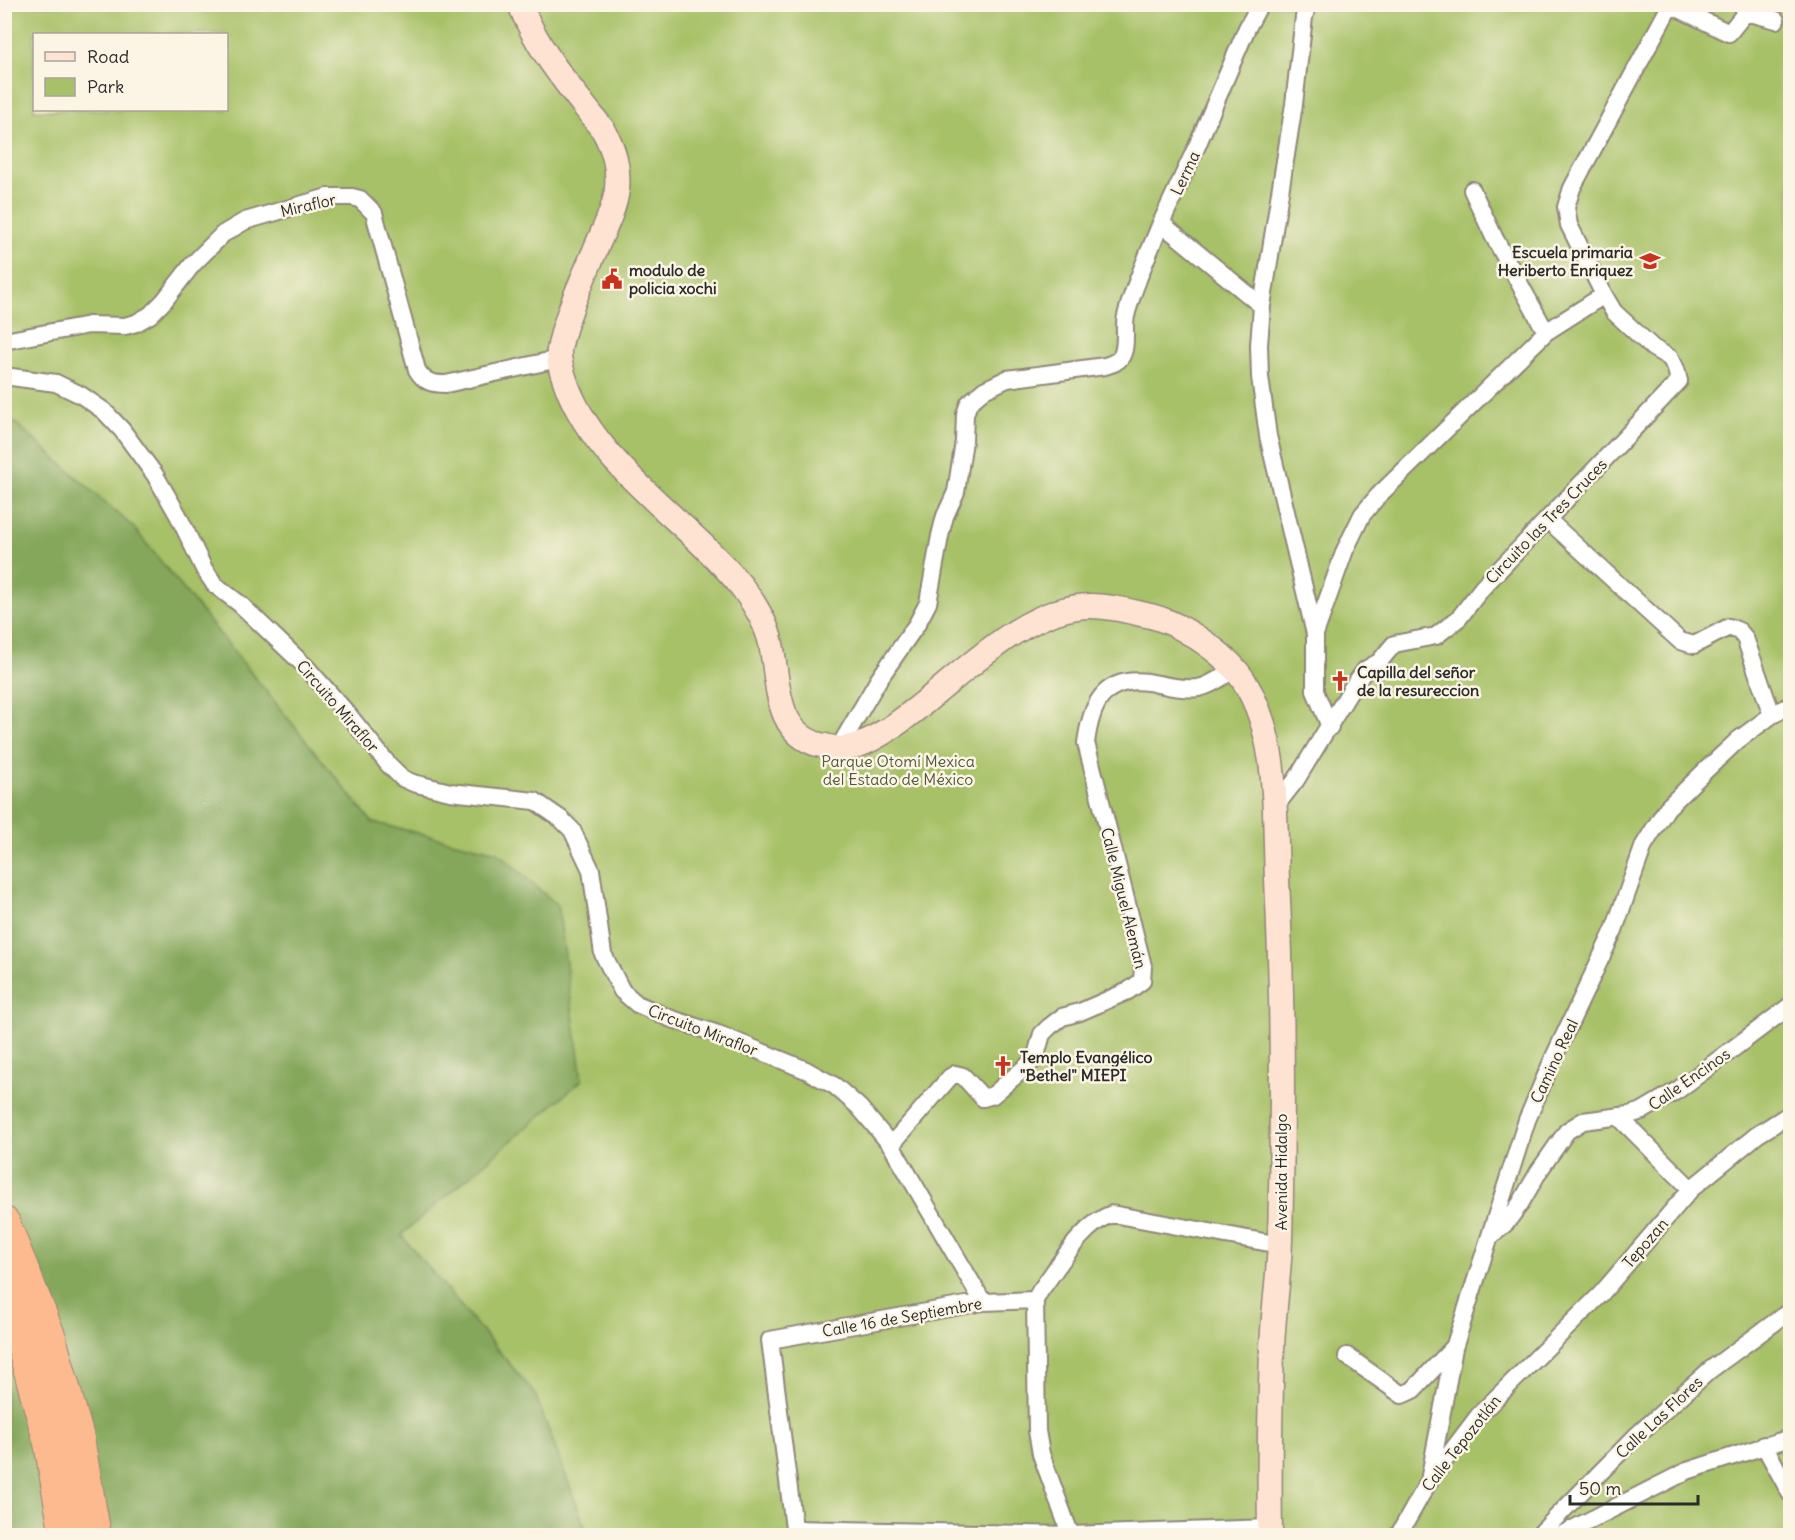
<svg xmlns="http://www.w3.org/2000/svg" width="1795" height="1540" viewBox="0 0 1795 1540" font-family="Delius,sans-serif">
  <rect width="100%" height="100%" fill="#fcf5e5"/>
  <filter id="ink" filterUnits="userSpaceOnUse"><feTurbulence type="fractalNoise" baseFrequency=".0167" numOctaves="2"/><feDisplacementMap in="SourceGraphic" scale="12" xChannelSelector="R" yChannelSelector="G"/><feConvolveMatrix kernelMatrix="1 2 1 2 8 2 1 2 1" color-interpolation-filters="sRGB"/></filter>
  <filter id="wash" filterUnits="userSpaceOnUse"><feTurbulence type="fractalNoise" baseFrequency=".008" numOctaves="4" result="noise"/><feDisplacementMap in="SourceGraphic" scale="24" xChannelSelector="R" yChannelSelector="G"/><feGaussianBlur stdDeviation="1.35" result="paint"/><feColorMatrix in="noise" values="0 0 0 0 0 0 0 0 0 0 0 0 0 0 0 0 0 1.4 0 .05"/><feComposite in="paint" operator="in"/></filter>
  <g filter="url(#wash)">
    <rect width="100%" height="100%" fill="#f5e1c5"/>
    <path fill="#a7c168" stroke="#69764a" stroke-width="1.5" fill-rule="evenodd" d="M5,5H1790V1535L5,1536ZM34,34H226V110H34Z"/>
    <path fill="#85a75c" stroke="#586944" stroke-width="1.5" d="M4,413L133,527L372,822L497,852L558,906L582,1080L401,1235L535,1394L588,1535H5Z"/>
  </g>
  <g filter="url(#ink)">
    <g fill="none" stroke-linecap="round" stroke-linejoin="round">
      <g stroke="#908678" stroke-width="20">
        <path id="street" d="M1260,4L1247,28L1197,146L1161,223L1262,306
          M1308,4L1304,17L1294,104L1262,306L1259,345L1260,377L1268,436L1315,634
          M1671,5L1729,33L1746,12L1776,20
          M1472,190L1494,237L1546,332
          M4,341L89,325L125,326L136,323L150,315L164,301L192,265L223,234L245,221L328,197H352L360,199L374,213L417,370C424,382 432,384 446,384L558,359
          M4,376L56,383L81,395L104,411L122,430L155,475L178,515L204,569L215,585L240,604L306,667L347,713L388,764L402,778L413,783L450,792L535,801L561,819L572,830L591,870L603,954L622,991L637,1004L669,1018L718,1034L806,1070L835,1086L859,1107L891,1145L983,1302
          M1547,519L1680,641L1694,645L1729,627L1739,631L1745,638L1772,715
          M1330,727L1315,691V634L1345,550L1362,515L1378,496L1546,332L1604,295
          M838,749L879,679L917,624L928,603L940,536L945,516L956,492L964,441L965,414L969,403L984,390L1007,379L1105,366C1111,364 1117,363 1121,357C1128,346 1123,328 1126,316C1134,284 1149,253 1161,223
          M1274,808L1296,780L1352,688L1365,670L1379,662L1394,644L1436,636L1459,618L1482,588L1679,381L1676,369L1670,358L1653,348L1614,312L1604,295L1569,225L1566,207L1572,188L1671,4
          M1618,1116L1691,1189
          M891,1145L950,1077L955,1074L963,1076L983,1098L993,1095L1035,1059L1042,1034L1049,1027L1062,1017L1080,1012L1128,991L1142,981L1143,966L1086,743C1091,705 1103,676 1148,682C1164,685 1182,690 1198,688C1211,686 1224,675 1235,669
          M1490,1237L1506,1223L1520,1204L1539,1171L1567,1131L1583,1121L1629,1115L1642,1111L1678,1090L1790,1006
          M1035,1300L1037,1431L1041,1454L1071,1536
          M1347,1356L1402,1395L1413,1390L1453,1348
          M1764,1445L1790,1493
          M1429,1481L1454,1348L1527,1120L1553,1059L1614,930L1644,845L1667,808L1707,769L1738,740L1772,715L1790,705
          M795,1529L1071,1535L1269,1528
          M795,1536L770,1340L983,1302L1035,1300L1040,1291C1059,1266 1082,1224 1112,1214L1280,1245
          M1398,1536L1429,1481L1479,1415L1601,1294L1691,1189L1757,1135L1790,1114
          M1538,1536L1636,1436L1710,1370L1790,1311
          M1559,1536L1687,1471L1790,1438"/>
      </g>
      <g stroke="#908678" stroke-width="27">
        <path id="secondary" d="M520,4C538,52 573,91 604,131C614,150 619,167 617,189C615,207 606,225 599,241C584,277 566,313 559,350C558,363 563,374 567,386C597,467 689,521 742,587C754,603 767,624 771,644C779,681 774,733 820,745C822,745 836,749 838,749C857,749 874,738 889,729C948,691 1018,606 1091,606C1110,606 1128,611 1146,615C1178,621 1226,653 1244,681C1280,739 1274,813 1277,879C1283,999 1283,1120 1280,1240C1279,1277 1273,1314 1272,1350C1270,1412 1269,1474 1270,1536"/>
      </g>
      <g stroke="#908678" stroke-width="34">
        <path id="highway" d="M4,1223L50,1338L78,1438L95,1536
          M4,1299L23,1346L50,1443L66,1536"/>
      </g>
      <use href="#street" stroke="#fff" stroke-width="16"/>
      <use href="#secondary" stroke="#fee3d2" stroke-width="24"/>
      <use href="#highway" stroke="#fcba8e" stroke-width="32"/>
    </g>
  </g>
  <defs>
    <g id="school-bare" transform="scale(1.62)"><path d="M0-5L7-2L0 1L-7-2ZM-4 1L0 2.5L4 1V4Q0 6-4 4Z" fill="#c8321e" stroke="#fcf5e5" stroke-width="2.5" paint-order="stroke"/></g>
    <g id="civic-bare" transform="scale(1.62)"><path d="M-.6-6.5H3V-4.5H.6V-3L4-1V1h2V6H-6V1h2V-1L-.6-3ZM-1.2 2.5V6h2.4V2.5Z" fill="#c8321e" stroke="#fcf5e5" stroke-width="2.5" paint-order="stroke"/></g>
    <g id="church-bare" transform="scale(1.62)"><path d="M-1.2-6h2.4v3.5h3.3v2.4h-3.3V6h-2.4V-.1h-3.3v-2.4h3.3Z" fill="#c8321e" stroke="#fcf5e5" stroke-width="2.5" paint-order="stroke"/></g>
  </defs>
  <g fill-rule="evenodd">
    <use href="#school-bare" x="1650" y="261"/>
    <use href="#civic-bare" x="612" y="279"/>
    <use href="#church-bare" x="1340" y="681"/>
    <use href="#church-bare" x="1003" y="1066"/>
  </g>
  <g text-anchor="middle" stroke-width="5" stroke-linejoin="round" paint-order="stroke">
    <g font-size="16" fill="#2b2b2b" stroke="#fcf5e5">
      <text transform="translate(1185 173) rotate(-65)" y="6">Lerma</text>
      <text transform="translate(308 205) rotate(-13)" y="6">Miraflor</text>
      <text transform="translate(1546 521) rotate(-46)" y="6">Circuito las Tres Cruces</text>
      <text transform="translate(338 706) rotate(49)" y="6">Circuito Miraflor</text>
      <text transform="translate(1124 898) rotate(76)" y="6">Calle Miguel Alemán</text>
      <text transform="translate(703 1030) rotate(21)" y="6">Circuito Miraflor</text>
      <text transform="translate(1554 1061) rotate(-65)" y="6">Camino Real</text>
      <text transform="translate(1689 1079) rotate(-35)" y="6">Calle Encinos</text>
      <text transform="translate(1281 1172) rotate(-90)" y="6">Avenida Hidalgo</text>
      <text transform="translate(1645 1243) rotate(-49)" y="6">Tepozan</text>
      <text transform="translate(902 1317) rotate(-10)" y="6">Calle 16 de Septiembre</text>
      <text transform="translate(1659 1417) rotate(-43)" y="6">Calle Las Flores</text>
      <text transform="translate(1461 1443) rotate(-52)" y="6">Calle Tepozotlán</text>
    </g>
    <g font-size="16" font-weight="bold" fill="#2b2b2b" stroke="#fcf5e5" text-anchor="start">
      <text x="1633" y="258" text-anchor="end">Escuela primaria<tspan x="1633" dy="18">Heriberto Enriquez</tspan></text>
      <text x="629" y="276">modulo de<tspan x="629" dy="18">policia xochi</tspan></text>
      <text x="1357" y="678">Capilla del señor<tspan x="1357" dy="18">de la resureccion</tspan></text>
      <text x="1020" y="1063">Templo Evangélico<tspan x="1020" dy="18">"Bethel" MIEPI</tspan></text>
    </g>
    <g font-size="16" fill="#50583d" stroke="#fcf5e5">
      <text x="898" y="767">Parque Otomí Mexica<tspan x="898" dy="18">del Estado de México</tspan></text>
    </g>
  </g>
  <rect width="1795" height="1540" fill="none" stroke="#fcf5e5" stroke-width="24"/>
  <rect x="33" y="33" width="195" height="78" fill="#fcf5e5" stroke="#a8a49b" stroke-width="1.5"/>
  <rect x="45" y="52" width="30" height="9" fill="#fee3d2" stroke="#a8a49b" stroke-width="1.5"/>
  <text x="87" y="63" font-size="18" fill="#2b2b2b">Road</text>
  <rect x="45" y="78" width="30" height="18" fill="#a7c168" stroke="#a8a49b" stroke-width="1.5"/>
  <text x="87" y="93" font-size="18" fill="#2b2b2b">Park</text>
  <path d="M1570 1495v9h128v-9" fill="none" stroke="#2b2b2b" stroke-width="3"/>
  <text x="1579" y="1495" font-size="18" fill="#2b2b2b" stroke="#fcf5e5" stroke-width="4.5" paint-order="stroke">50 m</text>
</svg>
